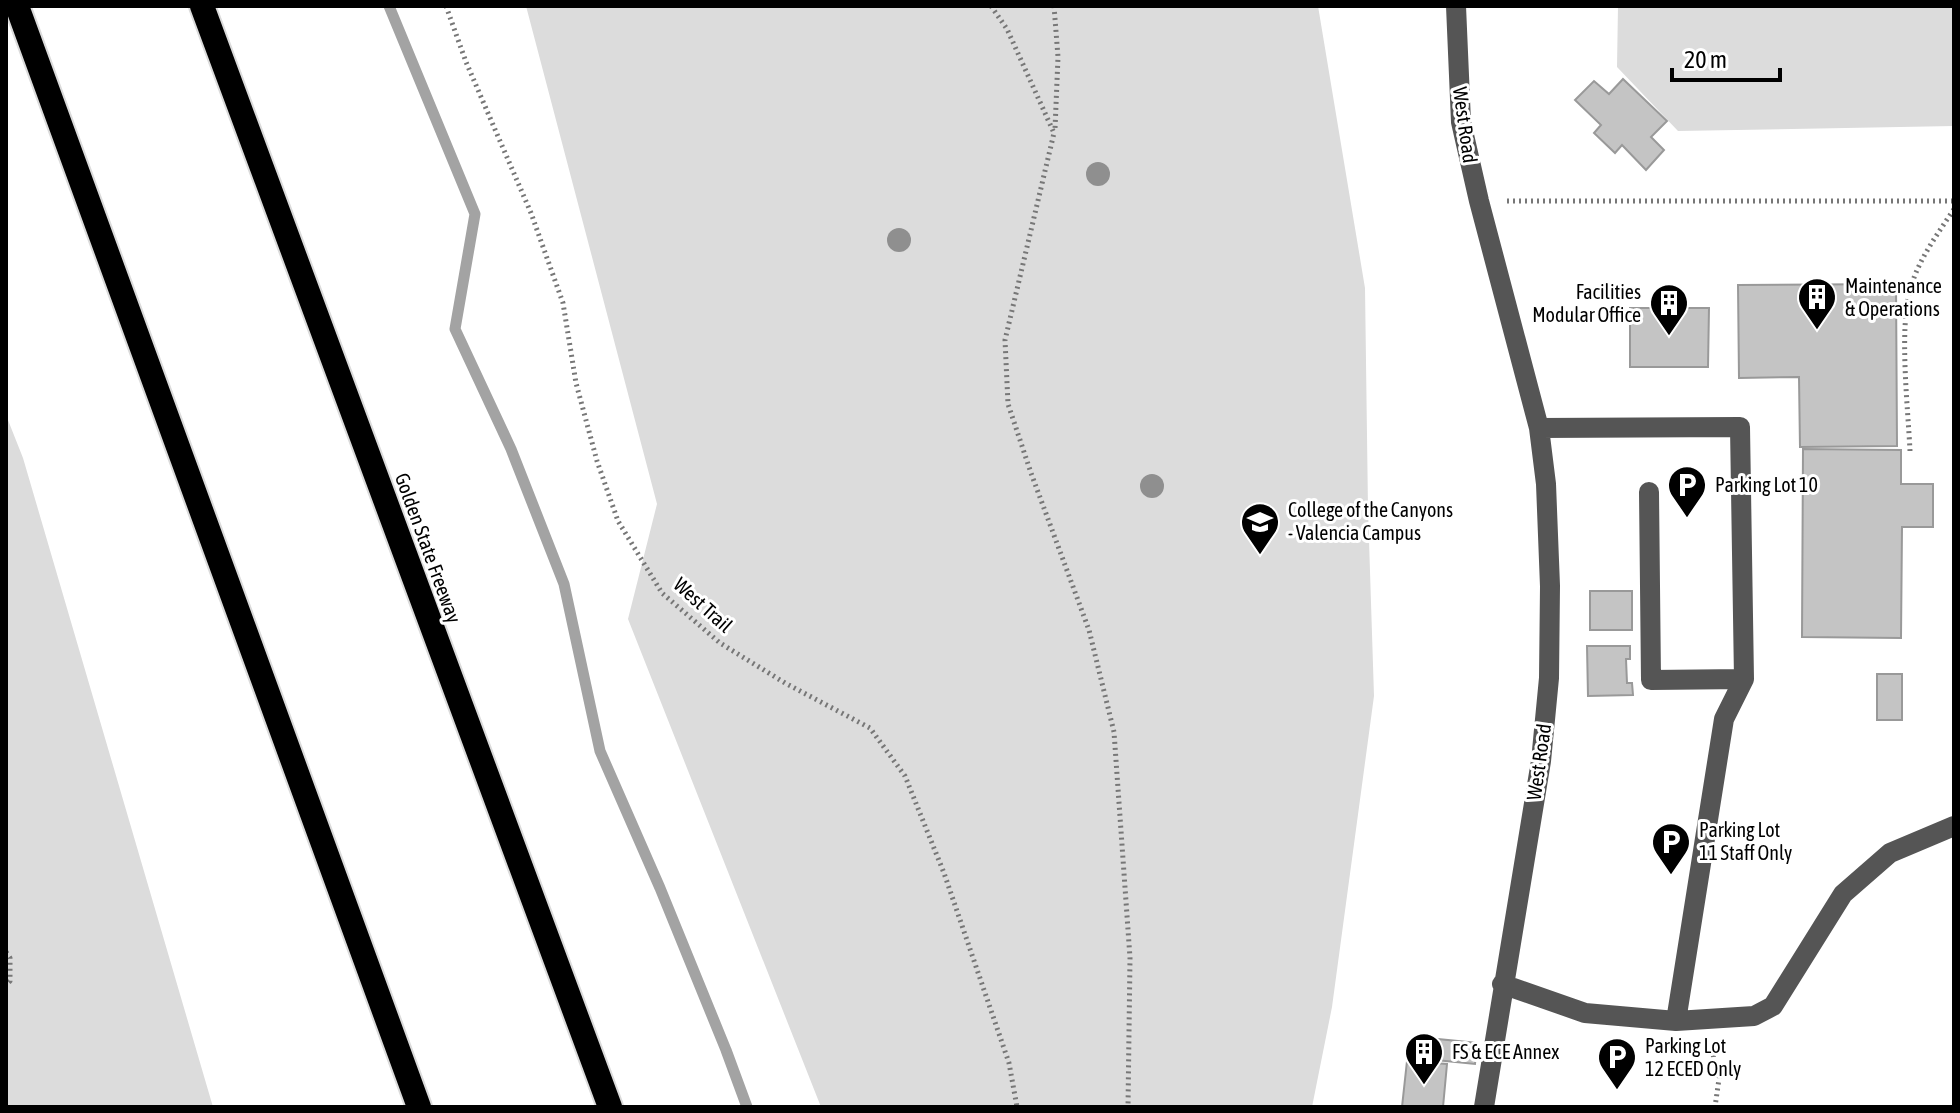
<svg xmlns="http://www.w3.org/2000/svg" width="1960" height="1113" viewBox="0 0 1960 1113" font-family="'Asap Condensed',sans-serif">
  <rect width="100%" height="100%" fill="#fff"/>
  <path fill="#dcdcdc" d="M526,6H1318L1365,288L1368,509L1374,696L1332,1007L1312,1107H821L628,619L657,504Z
    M1618,6H1954V126L1678,131L1617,67Z
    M6,415L23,458L213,1107H6Z"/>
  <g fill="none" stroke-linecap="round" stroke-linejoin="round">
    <path stroke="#a3a3a3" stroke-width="11" d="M389,6L475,214L455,329L511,449L564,584L600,751L660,888L726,1050L747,1107"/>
  </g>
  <path fill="#c4c4c4" stroke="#999" stroke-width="2" d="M1623,79L1667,121L1651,137L1664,150L1646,170L1622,145L1615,153L1594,133L1601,125L1575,100L1594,81L1609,94Z
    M1896,284L1897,446L1800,447L1799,377L1739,378L1738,285Z
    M1630,308H1709L1708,367H1630Z
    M1803,449L1901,450V484H1933V527H1902L1901,638L1802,637Z
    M1590,591H1632V630H1590Z
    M1587,646H1630V659H1626L1627,683H1632L1633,695L1588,696Z
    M1877,674H1902V720H1877Z
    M1428,1038L1477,1043L1475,1064L1426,1059Z
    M1407,1061L1447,1064L1443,1107H1402Z"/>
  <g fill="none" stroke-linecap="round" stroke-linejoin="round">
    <g stroke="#dbdbdb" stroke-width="28">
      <path id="highway" d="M17,6L419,1107
        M202,6L610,1107"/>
    </g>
    <path stroke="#777" stroke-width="5" stroke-dasharray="2 4" stroke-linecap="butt" d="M446,6L466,62L531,213L563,303L576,383L597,461L618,521L662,593L720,643L785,683L870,728L905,776L944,873L1009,1063L1017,1107
      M991,6L1007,29L1054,133L1005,340L1008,404L1031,473L1089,630L1114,732L1130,958L1128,1107
      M1054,6L1058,57L1055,129
      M1507,201H1954
      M1910,451C1908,408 1899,330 1910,290C1918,260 1937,235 1954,209
      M6,952L10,958V981L6,985
      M1713,1049L1714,1066L1720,1072L1715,1107"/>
    <path stroke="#555" stroke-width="20" d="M1456,6L1461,122L1479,201L1539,428L1546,484L1550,586L1549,678L1541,761L1484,1107
      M1539,428L1740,427L1744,679L1724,719L1676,1021
      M1649,492L1651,680L1744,679
      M1502,984L1585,1013L1676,1021L1754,1016L1773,1006L1843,894L1890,853L1954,826"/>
    <use href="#highway" stroke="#000" stroke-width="24"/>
  </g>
  <g fill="#8f8f8f">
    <circle cx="1098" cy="174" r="12"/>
    <circle cx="899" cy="240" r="12"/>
    <circle cx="1152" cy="486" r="12"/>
  </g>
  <defs>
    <g id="building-pin" transform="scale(2)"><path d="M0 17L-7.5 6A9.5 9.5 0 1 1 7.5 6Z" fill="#000" stroke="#fff"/><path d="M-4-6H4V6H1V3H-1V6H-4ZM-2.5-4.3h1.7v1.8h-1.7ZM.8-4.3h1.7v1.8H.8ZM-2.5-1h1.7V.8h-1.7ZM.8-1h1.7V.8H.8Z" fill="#fff"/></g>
    <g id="parking-pin" transform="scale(2)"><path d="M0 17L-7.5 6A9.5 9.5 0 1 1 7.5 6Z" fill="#000" stroke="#fff"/><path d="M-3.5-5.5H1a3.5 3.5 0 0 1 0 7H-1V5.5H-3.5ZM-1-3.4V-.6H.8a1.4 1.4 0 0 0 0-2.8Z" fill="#fff"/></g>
    <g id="university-pin" transform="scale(2)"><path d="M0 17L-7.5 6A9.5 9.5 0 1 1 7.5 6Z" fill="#000" stroke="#fff"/><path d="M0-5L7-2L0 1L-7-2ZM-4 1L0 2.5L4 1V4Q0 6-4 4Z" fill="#fff"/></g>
  </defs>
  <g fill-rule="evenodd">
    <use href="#building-pin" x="1817" y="297"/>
    <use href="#building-pin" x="1669" y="303"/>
    <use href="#parking-pin" x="1687" y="485"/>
    <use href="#university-pin" x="1260" y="522"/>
    <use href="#parking-pin" x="1671" y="842"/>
    <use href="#building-pin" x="1424" y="1052"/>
    <use href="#parking-pin" x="1617" y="1057"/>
  </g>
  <g text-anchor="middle" stroke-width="6" stroke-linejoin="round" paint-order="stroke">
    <g font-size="20" fill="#000" stroke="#fff">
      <text transform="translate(1465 125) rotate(82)" y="7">West Road</text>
      <text transform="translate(428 548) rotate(70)" y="7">Golden State Freeway</text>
      <text transform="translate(703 605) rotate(42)" y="7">West Trail</text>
      <text transform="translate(1539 762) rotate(-82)" y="7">West Road</text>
    </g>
    <g font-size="20" fill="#000" stroke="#fff" text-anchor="start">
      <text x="1845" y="293">Maintenance<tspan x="1845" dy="23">&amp; Operations</tspan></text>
      <text x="1641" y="299" text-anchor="end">Facilities<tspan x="1641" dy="23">Modular Office</tspan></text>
      <text x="1715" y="492">Parking Lot 10</text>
      <text x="1288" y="517">College of the Canyons<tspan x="1288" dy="23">- Valencia Campus</tspan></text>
      <text x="1699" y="837">Parking Lot<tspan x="1699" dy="23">11 Staff Only</tspan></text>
      <text x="1645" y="1053">Parking Lot<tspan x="1645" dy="23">12 ECED Only</tspan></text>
      <text x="1452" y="1059">FS &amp; ECE Annex</text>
    </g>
  </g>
  <rect width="1960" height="1113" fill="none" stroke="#000000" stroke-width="16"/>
  <path d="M1672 68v12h108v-12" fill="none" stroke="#000000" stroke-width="4"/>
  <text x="1684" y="68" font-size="24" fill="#000000" stroke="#ffffff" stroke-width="6" paint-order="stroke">20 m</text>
</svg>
